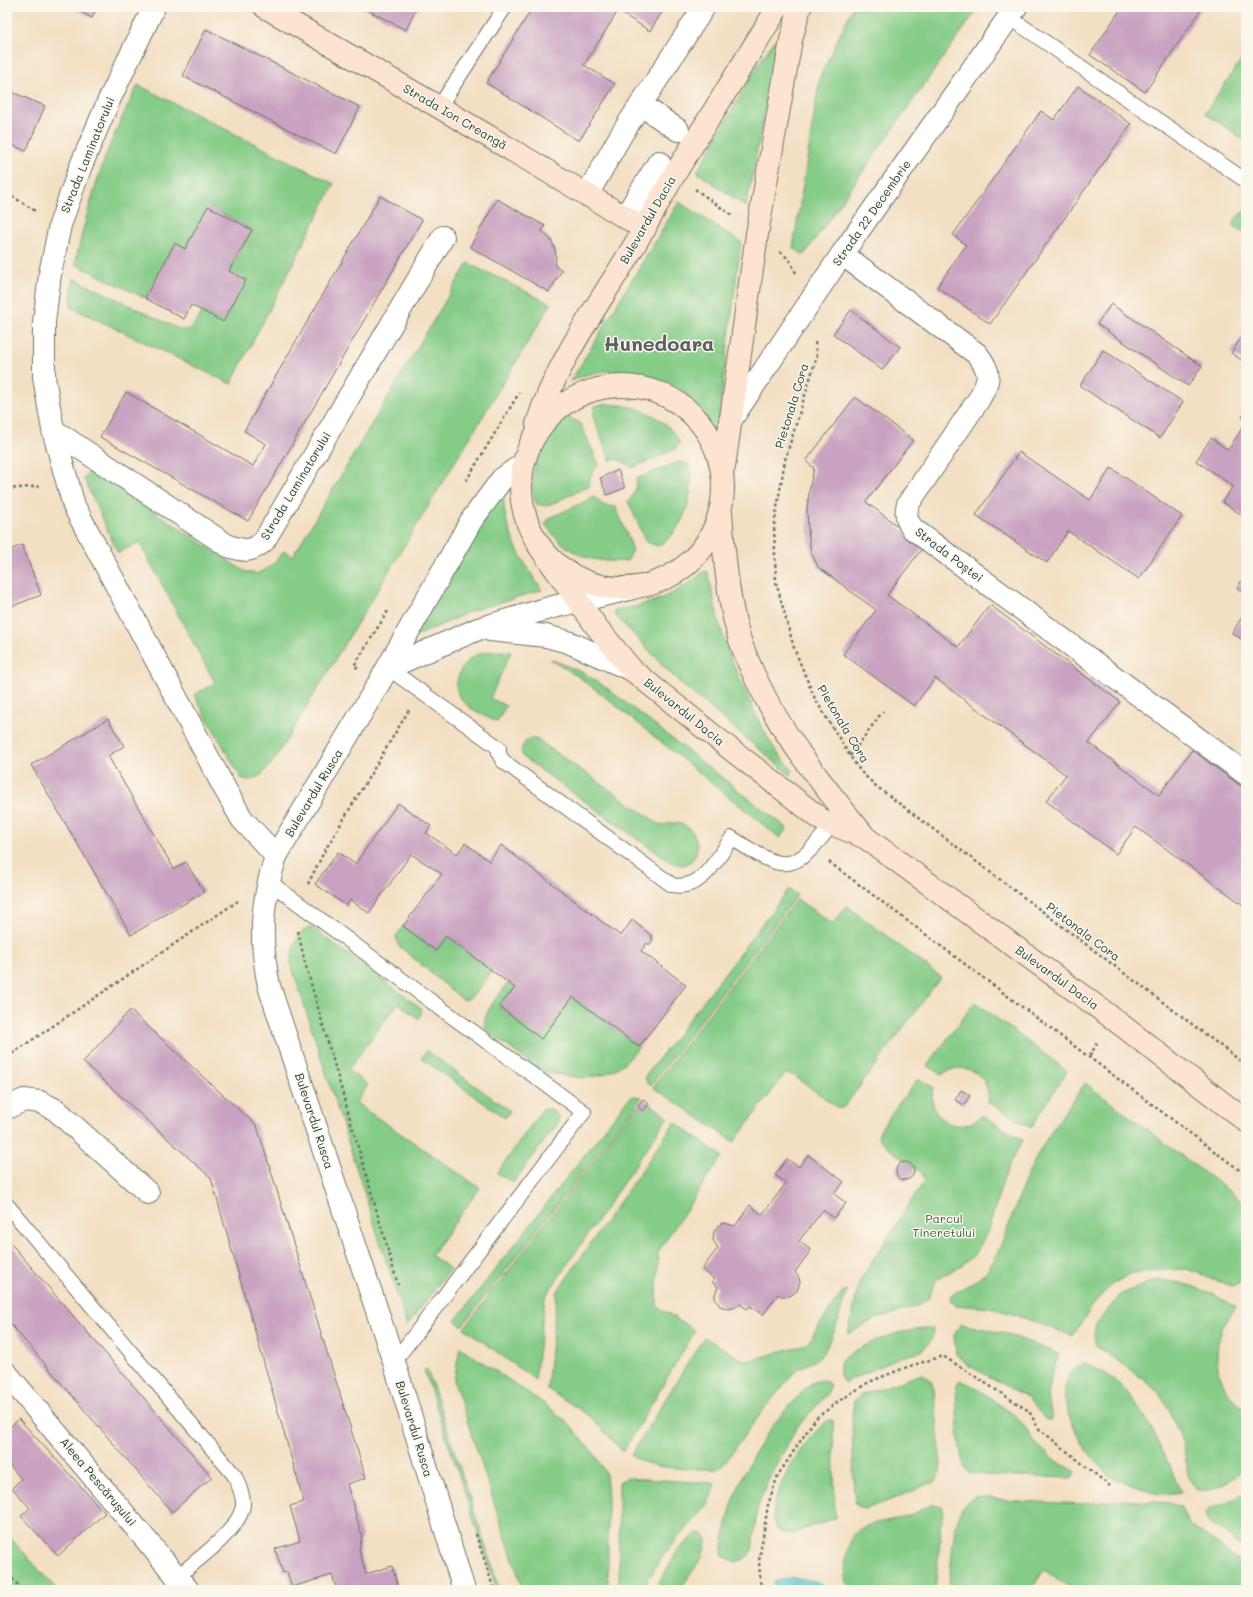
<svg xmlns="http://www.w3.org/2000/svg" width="1253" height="1597" viewBox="0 0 1253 1597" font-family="Mali,sans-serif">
  <rect width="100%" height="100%" fill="#fbf7ec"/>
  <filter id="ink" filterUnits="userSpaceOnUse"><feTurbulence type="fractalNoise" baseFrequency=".025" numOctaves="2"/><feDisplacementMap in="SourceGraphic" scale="8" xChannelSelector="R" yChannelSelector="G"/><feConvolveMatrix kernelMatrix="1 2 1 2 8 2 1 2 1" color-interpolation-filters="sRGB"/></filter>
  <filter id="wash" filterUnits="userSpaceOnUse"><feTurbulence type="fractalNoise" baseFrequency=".012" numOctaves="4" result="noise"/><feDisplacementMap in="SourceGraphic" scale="16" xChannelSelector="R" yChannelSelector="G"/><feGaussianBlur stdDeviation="0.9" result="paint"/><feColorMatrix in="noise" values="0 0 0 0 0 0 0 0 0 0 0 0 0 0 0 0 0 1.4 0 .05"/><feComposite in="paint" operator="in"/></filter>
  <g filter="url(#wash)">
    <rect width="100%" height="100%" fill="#f3dfc3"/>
    <path fill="#85cc87" stroke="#52845e" d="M853,7H979L804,255L793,248L820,77Z
      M775,40L778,41L746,207L697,172L757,66Z
      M1246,53V141L1205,113Z
      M138,85L334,184L231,384L71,307L73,278L181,330L190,329L199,318L202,311L223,322L245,280L229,271L252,230L209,206L185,249L175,243L145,298L75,264C83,227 93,191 106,155C115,131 127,108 138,85Z
      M679,202L741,242L716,438C709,428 704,415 695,407C671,382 629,365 594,373C586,374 578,378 571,381Z
      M1246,210V235L1232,225L1239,215Z
      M468,263L551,304L275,759C267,770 256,785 241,778L194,695L215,683L139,542L118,553L84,479L89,471H93L244,571L256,574L271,566L284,551L293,556Z
      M608,404C638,406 664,414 680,443L674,450L632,468C625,462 619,458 610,460L593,417L595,406Z
      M568,417L580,423L599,464C592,471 590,476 589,486L547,506L536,504C527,478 537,446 556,427C559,423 564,420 568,417Z
      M679,462L689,465C696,493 684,532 658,546L646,542L628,501C634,495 638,487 636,479Z
      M498,495L503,497C505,504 504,511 506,518C512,544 527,568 542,590L471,611L413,638Z
      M594,497L603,505L616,507L633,550L627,561C590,563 567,555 545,524L550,518Z
      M704,571L708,572L718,619L729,655L760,724L776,751L793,771L790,775L678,681L614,614L615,610C649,606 678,594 704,571Z
      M501,651L511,652L490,698L506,706L497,722C484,716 470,710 461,699C450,684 462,662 476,655C483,651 493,652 501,651Z
      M550,659L580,671L608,689L787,828L780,838L604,696L579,677Z
      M530,738L538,740L662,826C668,823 674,822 680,824C703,830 702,863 682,865C676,865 671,862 667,860L524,758C518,751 523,743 530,738Z
      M789,889L797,895L651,1085L647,1083L645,1077Z
      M797,899L833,924L847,906L941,977L845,1106L842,1108H838L793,1075L786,1074L782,1078L734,1142L653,1087Z
      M403,926L436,951L446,936L492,971C485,981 475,999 463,1000L399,946L396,937Z
      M312,928L420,1007L421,1014L419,1019L398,1003L348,1070L368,1085L356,1103L480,1188L431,1255L450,1269L407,1326L291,964C291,950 295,939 305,929Z
      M508,983L515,988L499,1007L541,1038L573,997L639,1047L628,1060L616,1069L602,1075L581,1078L542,1072L489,1032C488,1030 486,1029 485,1026C481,1015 501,992 508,983Z
      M975,1002L1067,1071L1031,1128L988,1102C988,1095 988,1089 985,1083C977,1068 955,1063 942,1075L927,1066Z
      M427,1051L510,1111L505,1118L421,1058Z
      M918,1079L933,1087C926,1118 958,1139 982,1115L1023,1140L1013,1157L1004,1178L988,1230L981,1244L973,1256L962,1265L936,1280L928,1299L920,1305L871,1321L848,1334L860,1280L925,1180L922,1173L886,1146L878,1137C879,1126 910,1090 918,1079Z
      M1085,1083L1246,1204V1275L1240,1283L1233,1287L1188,1269L1149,1271L1130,1274L1111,1285L1095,1302L1073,1336L1013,1314L991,1308L955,1305L950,1300L951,1296C962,1287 976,1283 986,1272C997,1258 1002,1241 1009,1225C1017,1203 1024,1180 1035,1160C1048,1133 1068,1108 1085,1083Z
      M635,1096L642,1097L462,1326L455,1321L629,1098Z
      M649,1103L668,1117L545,1297L535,1380L464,1328L637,1106L643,1111Z
      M551,1109L559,1117L558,1123L513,1183L497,1173L542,1110Z
      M675,1122L722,1156L658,1252L657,1306L695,1331L623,1452L590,1416L547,1389L557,1292Z
      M1156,1280C1187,1281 1210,1292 1236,1307C1232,1313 1227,1318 1224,1325C1210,1353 1217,1393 1246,1409V1467C1234,1479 1215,1493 1197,1490L1189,1479L1183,1444L1172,1415L1159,1393L1133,1371L1096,1346L1094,1336L1096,1324L1121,1294Z
      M847,1290C840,1311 836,1335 823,1353C815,1365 803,1363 794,1373C768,1402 746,1433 724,1464L717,1469C693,1469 650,1471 631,1455L704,1337L741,1359L748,1361L807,1344L842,1292Z
      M961,1324L1008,1334L1059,1354L1052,1374L1048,1395L1052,1419L1048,1420L1045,1419L1027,1397L968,1365L956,1354L954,1335Z
      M933,1328L932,1339L927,1346L918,1353L900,1357L844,1383C840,1377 838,1369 841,1362C846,1352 890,1334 902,1332C912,1330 923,1329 933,1328Z
      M460,1347L546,1405L570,1425L595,1455L606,1474L608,1497V1590H523L454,1381Z
      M1084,1363C1099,1370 1114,1378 1125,1390C1151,1418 1165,1458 1181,1492C1174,1493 1166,1494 1159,1494C1150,1493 1119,1480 1110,1476C1105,1473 1101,1467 1097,1463C1077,1440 1043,1382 1084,1363Z
      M427,1369L434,1389L500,1590H497L424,1370Z
      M922,1374L930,1379L934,1389L941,1464L940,1473L936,1481L883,1503L864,1509L856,1505L854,1493L852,1415L854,1401L861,1395Z
      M824,1380L830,1385L828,1392L821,1401L798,1426L766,1484L757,1510L752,1552L744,1559L736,1562L722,1556C726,1500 755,1440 795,1400C800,1395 806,1386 812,1383C815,1381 820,1381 824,1380Z
      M960,1380L973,1386L1013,1414L1025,1426L1034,1442L1052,1458L1075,1472L1072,1478L983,1475C979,1474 972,1474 968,1472C957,1463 957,1403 956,1387Z
      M828,1420H833L835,1518L794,1533C753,1539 783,1477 794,1460C803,1446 815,1431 828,1420Z
      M627,1478L715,1483C711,1508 690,1524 673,1543C661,1557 651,1574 642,1590H619V1483L620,1481Z
      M1246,1491V1549L1208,1521L1205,1514L1210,1508C1224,1506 1235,1499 1246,1491Z
      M976,1496L1015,1501L1084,1504L1123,1500L1169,1503L1181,1507L1190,1526L1208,1537L1246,1566V1590H1073L1044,1570L1031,1590H948C952,1569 951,1515 968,1501C971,1499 974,1498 976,1496Z
      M933,1504L942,1506L943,1510L935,1590H850C841,1575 845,1536 862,1528C876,1521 893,1521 907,1516C916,1513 925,1508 933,1504Z
      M697,1533H702L707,1540L702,1557L680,1590H655L678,1550Z
      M7,1534L57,1590H7Z"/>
    <path fill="#58c5cb" stroke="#3c8180" d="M793,1577C806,1579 818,1581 828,1590H774V1582Z"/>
    <g id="blocks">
      <path fill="#c8a2c0" d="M72,7H97L92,18Z
        M361,7H417L406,30Z
        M533,7H665L650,31L618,11L584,65L615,84L579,141L486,83Z
        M1122,7H1203L1145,92L1090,55Z
        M206,29L360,107L336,154L183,76Z
        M1078,86L1131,124L990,324L937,287L966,245L953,235L1041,111L1054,120Z
        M7,90L45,106L26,151L7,143Z
        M380,196L422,220L248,521L100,437L126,392L253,466L266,444L244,431Z
        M497,199L545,226L542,231L551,240L554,247L556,255L555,266L562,270L549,292L470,247Z
        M208,206L252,230L229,271L246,280L223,322L191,305L184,319L145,298L175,243L185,249Z
        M1111,304L1202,366L1188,386L1097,324Z
        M851,310L900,347L882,370L833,334Z
        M1246,330V363L1231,353Z
        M1103,350L1183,402L1160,438L1080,386Z
        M855,397L913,440L866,502L924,546L887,595L958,647L990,605L1120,702L1089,743L1159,795L1192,750L1246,790V907L1136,827L1116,854L1111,850L1046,801L1066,775L935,678L914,706L843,654L876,610L818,567L811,552L808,531L807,508L810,486L814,468L806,461Z
        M1246,411V420L1242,417Z
        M1246,422V515L1245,517L1222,502L1233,486L1196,461L1211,438L1228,450Z
        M1019,452L1090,500L1111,468L1182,516L1139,579L1068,531L1047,563L976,515Z
        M618,470L625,488L607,495L600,478Z
        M22,545L41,595L7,608V551Z
        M1246,574V594L1237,588Z
        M1246,611V642L1232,633Z
        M108,719L124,746L108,756L174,869L186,862L204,892L131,935L31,765Z
        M398,803L431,826L426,833L457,854L465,843L489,861L501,845L621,936L632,920L652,936L651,938L653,939L649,945L647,943L641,951L686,985L639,1047L573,997L541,1039L499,1006L515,988L446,936L436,951L403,926L442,874L411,854L369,913L350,900L347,906L315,884L338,852L355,864Z
        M130,1010L257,1126L366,1478L347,1484L362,1536L359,1550L366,1574L392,1566L399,1590H337L332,1575L292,1587L287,1572L283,1573L275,1549L300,1541L290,1506L304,1502L211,1178L83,1062Z
        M961,1090L970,1095L964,1105L955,1100Z
        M643,1099L649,1103L643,1111L637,1106Z
        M808,1155L844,1182L834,1194L846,1203L834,1218L823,1210L799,1241L811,1250L795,1272L799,1278L800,1282L797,1291L790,1296H781L778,1294L763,1315L750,1306L747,1309L740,1304L733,1308L728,1309L720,1306L715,1299V1294L718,1287L712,1282L714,1279L702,1269L718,1248L713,1240L714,1231L720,1224L724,1223L735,1226L750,1205L762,1215L786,1183L775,1175L787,1159L799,1167Z
        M896 1171a9 9 0 1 1 18 0a9 9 0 1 1-18 0Z
        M7,1239L212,1477L172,1512L7,1320Z
        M19,1419L105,1513L58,1556L21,1516L30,1508L12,1488L21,1479L7,1462V1430Z"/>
    </g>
  </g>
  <g filter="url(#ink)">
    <use href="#blocks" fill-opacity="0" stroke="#697666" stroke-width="1"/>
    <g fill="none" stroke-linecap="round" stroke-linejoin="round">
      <g stroke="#697666" stroke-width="16">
        <path id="lane" d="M1009,17L1246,181
          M439,107L505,7
          M388,668L499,748V754L503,761L672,885C703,891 716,859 732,838C784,872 793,876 832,824
          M268,881L443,1010L584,1112L394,1362
          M7,1205L235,1476C238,1484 244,1496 243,1505C240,1530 196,1561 177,1577"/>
      </g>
      <g stroke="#697666" stroke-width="24">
        <path id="street" d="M154,7L109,100L80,168L60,225L50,274L44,322V377L53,430L74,506L225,789L242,819L276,856
          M641,105L678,130
          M587,195L621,135L704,7
          M625,217L659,162
          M842,254L977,354C992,373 990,379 979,399L908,504C905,514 906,521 913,529L1246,774
          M730,421L842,254L1016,7
          M53,430L228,546C245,551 250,553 264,541L443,237
          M490,630L546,636L568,642L632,670
          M388,668L478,629L549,608L633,588
          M7,1108L24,1100L40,1102L56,1110L148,1193
          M7,1374L188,1590
          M464,1590L394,1362L269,986C259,937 261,904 276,856L379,683L471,521L502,479L523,464"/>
      </g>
      <g stroke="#697666" stroke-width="24">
        <path id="secondary" d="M265,7L439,107L645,229
          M521 487a101 101 0 1 1 202 0a101 101 0 1 1-202 0Z
          M537,424C555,365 597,307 629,254C646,227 660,199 676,172C710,117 744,62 778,7
          M724,467L757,234L791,40L800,7
          M721,513C724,552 727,592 737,630C741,647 749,664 757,681C785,740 824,786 865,837
          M539,546L596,626L632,670L724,744L822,820L866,838L1111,1017L1246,1121"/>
      </g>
      <path stroke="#697666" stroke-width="2.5" stroke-dasharray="3 3" stroke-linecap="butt" d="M695,189L733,216
        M7,193L37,212
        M780,252L789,259L797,275
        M815,342L817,356L785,460L774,526L776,582L794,648L815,699L850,756L861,772L876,786L1246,1065
        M466,481L519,393
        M7,489L41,486
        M358,668L354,666L388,611
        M850,756L883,711
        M829,862L1246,1175
        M308,884L324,852L409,710
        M298,931L305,963L398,1285
        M1090,1056L1098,1041
        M7,1057L238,901
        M476,1534L494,1590
        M8,1574L23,1590
        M761,1590L759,1561L768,1505L778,1475L815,1419L842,1399L869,1382L907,1367L943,1356L1029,1411L1038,1428L1110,1486"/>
      <use href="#lane" stroke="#fff" stroke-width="14"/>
      <use href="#street" stroke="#fff" stroke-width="22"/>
      <use href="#secondary" stroke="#fde4d1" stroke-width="22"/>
    </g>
  </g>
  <g text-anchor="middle" stroke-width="3" stroke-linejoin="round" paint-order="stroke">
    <g font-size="12" fill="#1f3d34" stroke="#fbf7ec">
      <text transform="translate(455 117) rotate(30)" y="4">Strada Ion Creangă</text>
      <text transform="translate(88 155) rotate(-68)" y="4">Strada Laminatorului</text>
      <text transform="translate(872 213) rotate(-55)" y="4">Strada 22 Decembrie</text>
      <text transform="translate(648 220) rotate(-60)" y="4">Bulevardul Dacia</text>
      <text transform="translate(792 406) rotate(-73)" y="4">Pietonala Cora</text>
      <text transform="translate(296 486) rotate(-59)" y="4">Strada Laminatorului</text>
      <text transform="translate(949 555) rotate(37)" y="4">Strada Poștei</text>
      <text transform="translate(684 712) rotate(39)" y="4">Bulevardul Dacia</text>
      <text transform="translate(843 724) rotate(59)" y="4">Pietonala Cora</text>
      <text transform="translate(314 793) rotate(-59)" y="4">Bulevardul Rusca</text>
      <text transform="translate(1083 932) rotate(37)" y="4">Pietonala Cora</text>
      <text transform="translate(1057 978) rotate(36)" y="4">Bulevardul Dacia</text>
      <text transform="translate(314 1121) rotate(72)" y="4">Bulevardul Rusca</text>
      <text transform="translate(414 1429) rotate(73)" y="4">Bulevardul Rusca</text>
      <text transform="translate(98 1482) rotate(50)" y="4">Aleea Pescărușului</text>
    </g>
    <g font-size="12" fill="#386149" stroke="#fbf7ec">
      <text x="944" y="1223">Parcul<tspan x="944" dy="14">Tineretului</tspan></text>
    </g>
    <g font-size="20" font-weight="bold" fill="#5a6065" stroke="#fbf7ec">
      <text x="659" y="351">Hunedoara</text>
    </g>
  </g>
  <rect width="1253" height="1597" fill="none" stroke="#fbf7ec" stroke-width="24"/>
</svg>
